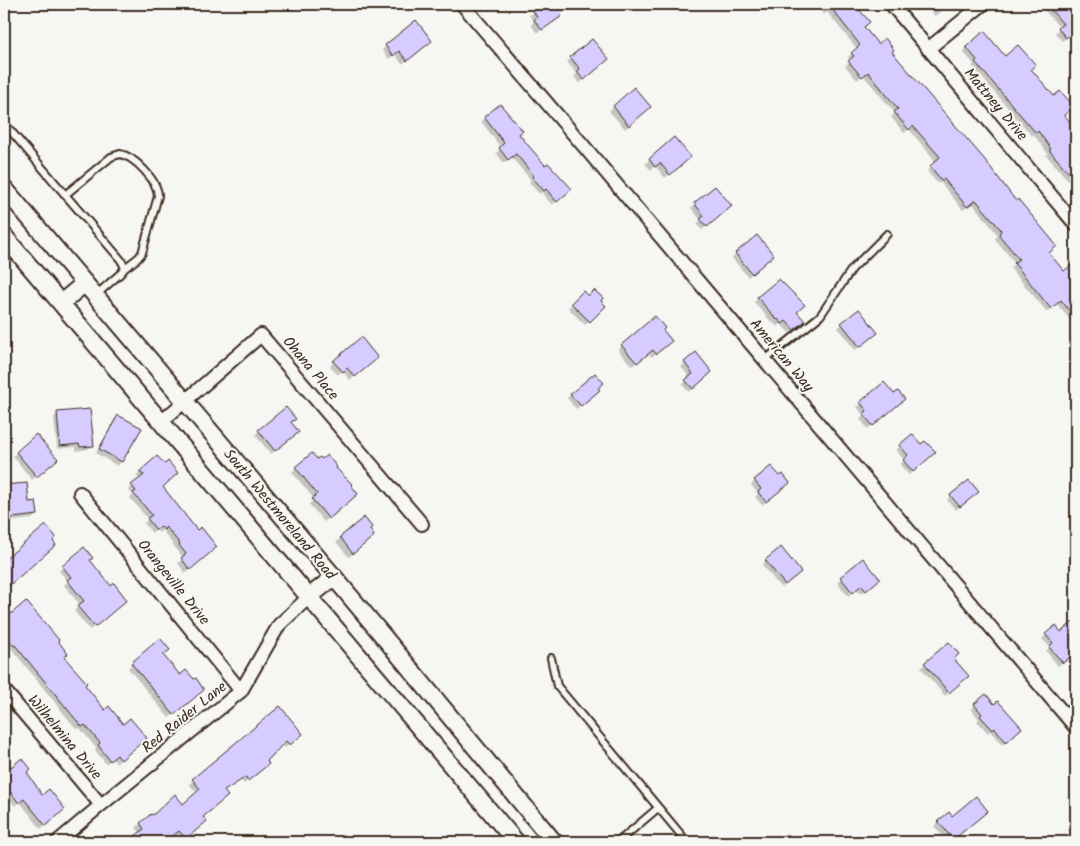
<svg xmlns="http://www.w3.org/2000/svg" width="1080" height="846" viewBox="0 0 1080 846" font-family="Kalam,sans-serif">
  <rect width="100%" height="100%" fill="#f6f6f2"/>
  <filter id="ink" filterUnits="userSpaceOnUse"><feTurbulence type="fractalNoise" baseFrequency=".02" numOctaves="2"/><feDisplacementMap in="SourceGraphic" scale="10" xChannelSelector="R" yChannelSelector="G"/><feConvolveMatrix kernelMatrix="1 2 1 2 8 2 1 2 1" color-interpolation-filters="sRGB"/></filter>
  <g filter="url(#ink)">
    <path fill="#0003" d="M543,4H553L560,16L537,33L531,25L534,21L529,16Z
      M815,4H855L859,8L857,10L862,28L878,46L890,52L1047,253L1064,272L1073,265L1076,269V327L1056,303L1047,312L1010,268L1015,263L995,239L998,235L972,203L963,210L940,182L938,184L927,171L936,162L909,129L904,133L891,117L895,113L863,75L857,80L845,66L851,61L848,57L857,49L827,12L824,15Z
      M910,4H949L935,16L928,9L927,11L923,7L917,12Z
      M1039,4H1076V42L1071,35L1062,41L1055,33L1060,28Z
      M984,33L1005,58L1029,69L1063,115L1065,122L1076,136V189L1046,155L1048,154L1033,134L1032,136L972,66L974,64L963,52Z
      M592,40L603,63L580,83L574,77L577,74L567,62Z
      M427,44L402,64L395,54L389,59L382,50L386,46Z
      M634,89L645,111L625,129L609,111Z
      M485,117L518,135L566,193L552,205L541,192L539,194L529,182L531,180L511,157L504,163L496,153L501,148L481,121Z
      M674,139L685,161L665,178L655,166L651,170L645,164Z
      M715,187L727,210L702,230L697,224L701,220L691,208Z
      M736,254L768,259L748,277L732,258Z
      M779,280L796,312L799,325L789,333L781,324L777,327L773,322L772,323L754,302Z
      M583,293L588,298L599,301L604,306L585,325L568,308Z
      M842,324L872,337L855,350L838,328Z
      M662,330L667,344L652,357L648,353L632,366L618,350L622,346Z
      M696,354L707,376L689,392L682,385L690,378L681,367Z
      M334,362H372L350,380L342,371L338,375L330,366Z
      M884,384L899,403L868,429L860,419L864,416L857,407Z
      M597,388L594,394L576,409L567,398L571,394Z
      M58,413L93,445L88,449L76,451V447L57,449L54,417Z
      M118,416L140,429L121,462L117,466L96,453L114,420Z
      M290,423L293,436L271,454L255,435L259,431Z
      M912,435L930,456L909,475L900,465L904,460L896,450Z
      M17,452L52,463L32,480L13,456Z
      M157,457L161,487L212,551L185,573L178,563L183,558L162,530L159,533L156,529L152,533L144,523L148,519L130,498L133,495L128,490L141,479L136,476Z
      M317,460L334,468L353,498L324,522L309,504L314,499L292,472L296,468Z
      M779,478L784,487L762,505L755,497L758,494L751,485L755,481Z
      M26,484L28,503L36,515L32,519L4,522V487Z
      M973,495L956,510L947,500L951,496Z
      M364,518L369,529L368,540L349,557L336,542Z
      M50,549L4,589V558L6,556L8,558Z
      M89,560L121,604L90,630L74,611L80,605L64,585L68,581L59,571L63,567Z
      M863,560L875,582L861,594L857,589L848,596L837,582Z
      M766,561L795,576L781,588L762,565Z
      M26,602L83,685L104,711L141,742L116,763L112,758L106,764L95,750L96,748L80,728L77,730L11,648L9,649L4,642V621Z
      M1076,620V643L1072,647V655L1058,666L1046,651L1050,647L1042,639L1046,635L1061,633Z
      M160,640L162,656L180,676L199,694L169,718L128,668Z
      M949,644L952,659L963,680L945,696L921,668Z
      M975,705L1016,732L1002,745L990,731L988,733L977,721L979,719L971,709Z
      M279,708L297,738L285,748L282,744L266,761L264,768L244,784L241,780L223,792L202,817L201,825L181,842L175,834L164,842H133L132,841L141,833L136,828L140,824L151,815L153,817L183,805L197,793L189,784Z
      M4,761L11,769L25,772L42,797L59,813L41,829L20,802L15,806L4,793Z
      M949,813L952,817L982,815L948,842L934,826Z"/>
    <path fill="#d7ccff" stroke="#3b2a1e" d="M541,4H558L564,11L560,15L562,16L542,30L534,20L537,17L533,11Z
      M828,4H854L870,22L864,27L878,44L885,38L894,50L892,52L985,160L1016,201L1018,199L1057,246L1049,253L1064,271L1076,261V319L1061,300L1051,309L1014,263L1019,259L999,235L1001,230L976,200L967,207L944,179L942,181L930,166L940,157L913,126L909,130L894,112L898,109L868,72L862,77L848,61L854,56L851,53L860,45Z
      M1046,4H1076V30L1066,38L1058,28L1063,24Z
      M416,20L432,41L407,61L399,51L393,56L385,45Z
      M984,31L1005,56L1018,45L1036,65L1031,69L1054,96L1060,91L1074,106L1064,115L1076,128V181L1049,150L1051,149L1038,131L1036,133L975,62L977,60L966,47Z
      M592,39L609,59L584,80L577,72L580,69L570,57Z
      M634,87L651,107L629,126L613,106Z
      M500,104L523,131L519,134L527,144L545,165L548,163L572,189L557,202L546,189L544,191L532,177L534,176L516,154L508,160L499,148L504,143L484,117Z
      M674,137L691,157L670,175L660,163L655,167L649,159Z
      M715,186L732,206L707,227L700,219L704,216L694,203Z
      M757,235L774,255L752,274L735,253Z
      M779,279L805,305L797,312L805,321L794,330L786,321L782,324L778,319L777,320L757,297Z
      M594,290L603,298L601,301L606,306L590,322L571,303L583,291L588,296Z
      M859,309L878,333L860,347L841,323Z
      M655,316L665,328L663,330L672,341L656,354L653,350L637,363L621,345Z
      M361,337L378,358L355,377L347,368L343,372L333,361Z
      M696,352L712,372L693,389L685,380L693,374L684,362Z
      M595,373L604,383L598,388L600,390L581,406L570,394Z
      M884,382L894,394L898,391L905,399L873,426L863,414L867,411L860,402Z
      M286,407L296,419L291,422L299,432L275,451L258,430Z
      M90,409L94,446L80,447L79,444L60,446L57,412Z
      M118,415L142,428L122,462L99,449Z
      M36,434L58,459L37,477L16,452Z
      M912,434L921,444L925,441L936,452L913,472L903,460L908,455L899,445Z
      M312,453L317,459L320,457L322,459L327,455L337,467L336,468L352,484L351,485L358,494L329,519L312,499L317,494L295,467Z
      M157,456L165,464L168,461L178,473L163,487L197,530L201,527L217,547L190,570L181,558L186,554L179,545L180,544L166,527L164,530L161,526L156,530L147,518L152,515L133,493L136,491L131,485L144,475L139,472Z
      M771,466L780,476L783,474L790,483L766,502L758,492L761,489L754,480Z
      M969,480L979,492L960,507L950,495Z
      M27,483L29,502L36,501L38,515L4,519V485Z
      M364,517L372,527L370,529L374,536L353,554L340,537Z
      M46,525L56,537L53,541L56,545L4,590V560Z
      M84,547L93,558L90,560L111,586L114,583L127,600L95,627L77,606L84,601L67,580L71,577L62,566Z
      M781,547L801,572L785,585L765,560Z
      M863,558L880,579L866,591L861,585L853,593L840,577Z
      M26,601L59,640L58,641L68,654L64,657L87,683L85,685L105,710L109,706L123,724L130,718L147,738L121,760L117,755L110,761L98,745L100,743L85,725L82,727L15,645L14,646L4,634V620Z
      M1076,619V652L1063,663L1049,647L1053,643L1045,634L1056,625L1061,632Z
      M160,638L170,650L163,655L180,675L186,670L194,679L196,678L204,690L174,715L131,663Z
      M949,642L959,654L954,659L969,676L949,693L924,663Z
      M986,694L994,704L998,701L1022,728L1006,742L995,728L993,730L980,716L982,714L974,704Z
      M280,706L303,734L290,745L286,741L267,761L269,764L248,781L246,777L224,791L228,796L203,817L207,821L186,839L179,831L165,842H140L135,836L144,829L140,823L151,814L153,815L175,794L183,804L200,789L192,779Z
      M22,758L31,769L27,772L42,795L49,789L65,809L46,826L24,799L19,803L4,784V760L11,767Z
      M976,796L988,811L953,840L938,821L949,812L952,816Z"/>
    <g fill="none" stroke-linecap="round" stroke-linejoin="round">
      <g stroke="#3b2a1e" stroke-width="10">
        <path id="service" d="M4,123L121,260L125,268L121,273L96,295
          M65,195L111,157L120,154C134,156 158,181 158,196L142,253L138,258L125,268
          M765,360L820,316L852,269L887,234
          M551,658L557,686L687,842
          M618,842L658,808"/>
      </g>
      <g stroke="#3b2a1e" stroke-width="16">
        <path id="minor" d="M462,4L582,144L1076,728
          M891,4L1076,225
          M928,49L983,4
          M161,422L261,335L422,524
          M80,493L241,691
          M4,690L101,805
          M57,842L101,805L241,691L279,625L309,597"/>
      </g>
      <g stroke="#3b2a1e" stroke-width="20">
        <path id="secondary" d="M4,188L334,577L554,842
          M4,236L516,842
          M61,303L85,283
          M309,597L334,577"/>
      </g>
      <use href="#service" stroke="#f6f6f2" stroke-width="6"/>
      <use href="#minor" stroke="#f6f6f2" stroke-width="12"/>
      <use href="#secondary" stroke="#f6f6f2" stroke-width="16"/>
    </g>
  </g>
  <g text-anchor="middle" stroke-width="4" stroke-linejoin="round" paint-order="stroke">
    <g font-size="15" fill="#3b2a1e" stroke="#f6f6f2">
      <text transform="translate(996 104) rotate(50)" y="5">Mattney Drive</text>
      <text transform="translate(782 355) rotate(50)" y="5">American Way</text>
      <text transform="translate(311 368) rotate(50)" y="5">Ohana Place</text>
      <text transform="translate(280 514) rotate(50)" y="5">South Westmoreland Road</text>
      <text transform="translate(174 582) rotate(51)" y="5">Orangeville Drive</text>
      <text transform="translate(184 717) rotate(-39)" y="5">Red Raider Lane</text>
      <text transform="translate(65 737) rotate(50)" y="5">Wilhelmina Drive</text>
    </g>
  </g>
  <rect width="1080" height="846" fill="none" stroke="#f6f6f2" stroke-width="20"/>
  <rect x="10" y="10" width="1060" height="826" fill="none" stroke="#3b2a1e" stroke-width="2" filter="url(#ink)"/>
</svg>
